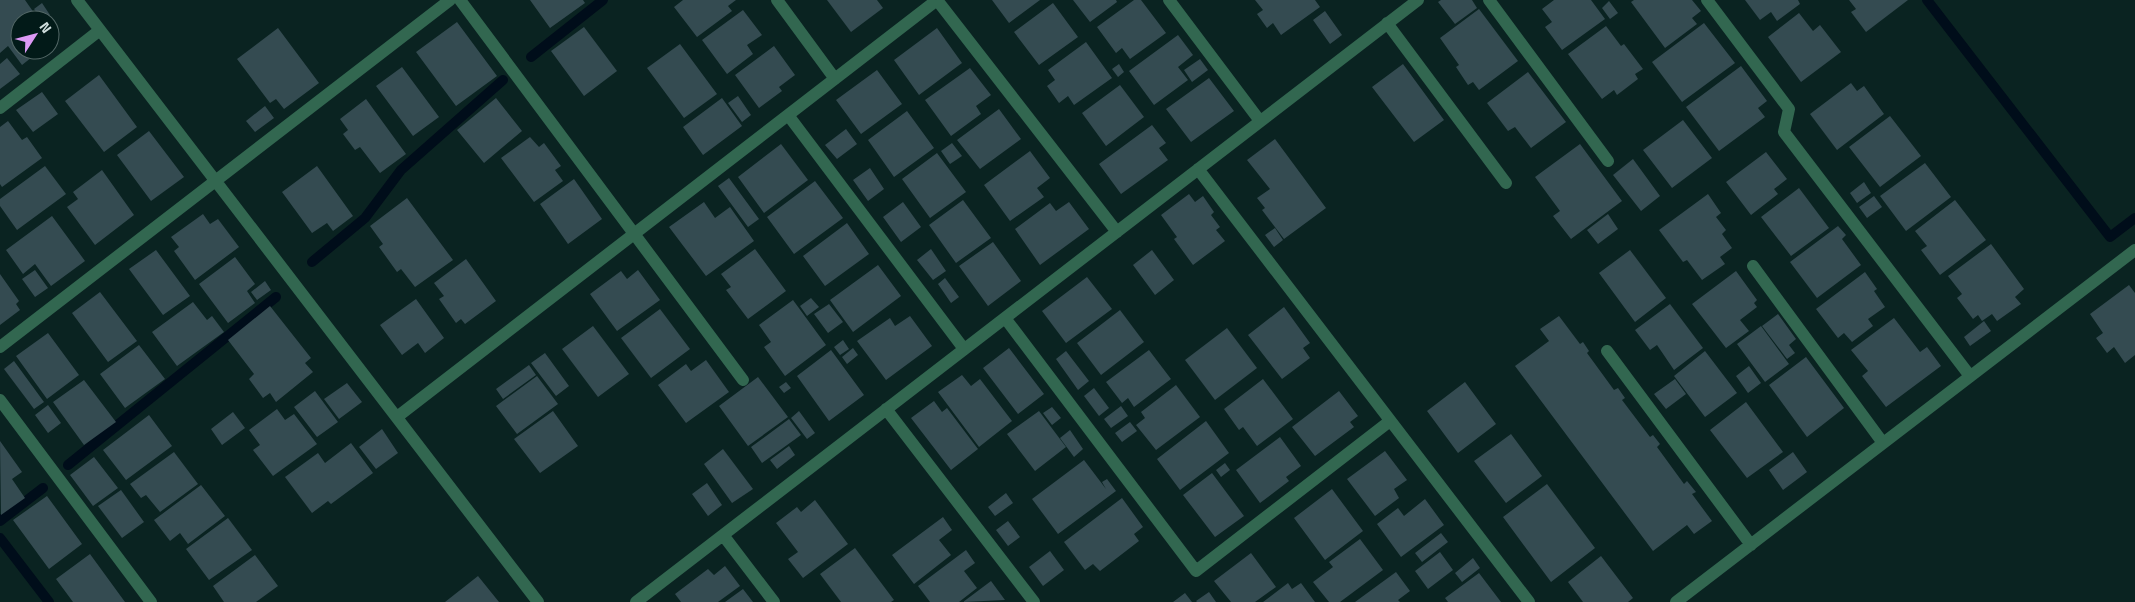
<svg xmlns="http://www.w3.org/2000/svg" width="2135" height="602" viewBox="0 0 2135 602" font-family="'Titillium Web',sans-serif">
  <rect width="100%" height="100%" fill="#0a2321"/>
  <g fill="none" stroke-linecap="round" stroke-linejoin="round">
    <path stroke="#000d1a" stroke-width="10" d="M1927,0L2110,237L2135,218
      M531,57L603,0
      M312,262L365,218L401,170L503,80
      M68,465L276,297
      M0,521L43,488
      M0,538L49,602"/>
  </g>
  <path fill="#344b51" d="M0,0H25L39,20H20V50H41L22,65L8,46L0,53Z
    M530,0H583L585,3L550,28Z
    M683,0H736L728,6L732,11L697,37L674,7Z
    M827,0H877L883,8L851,32Z
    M992,0H1040L1009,23Z
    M1073,0H1116L1117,2L1090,22Z
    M1134,0H1141L1166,33L1130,59L1122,48L1116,53L1097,27Z
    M1255,0H1315L1320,7L1281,35L1273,23L1267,28L1257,14L1263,10Z
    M1441,0H1472L1477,8L1455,24L1438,2Z
    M1554,0H1591L1605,19L1562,50L1545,27L1552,22L1542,9Z
    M1634,0H1692L1701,11L1692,18L1697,24L1665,48L1631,2Z
    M1745,0H1798L1800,4L1777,21L1771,12L1760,20Z
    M1849,0H1908L1866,32L1851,12L1856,9Z
    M1609,1L1618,13L1610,19L1602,8Z
    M42,3L50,15L43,20L34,9Z
    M1053,3L1078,37L1039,65L1014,32Z
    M1479,9L1518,61L1479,90L1473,82L1468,85L1456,67L1459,65L1440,38Z
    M743,10L762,35L747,45L753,54L727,74L702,40Z
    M1325,11L1342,35L1330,44L1313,20Z
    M1799,13L1813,31L1820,25L1841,52L1801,82L1768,37Z
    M457,22L497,76L456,106L416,52Z
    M1704,23L1735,63L1682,102L1652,62Z
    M1606,26L1621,46L1624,44L1643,69L1635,74L1638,79L1617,95L1614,90L1602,99L1568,54Z
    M584,27L617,71L584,96L551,51Z
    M278,28L319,83L284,109L276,99L270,103L237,59Z
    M937,28L962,63L919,95L894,60Z
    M1178,35L1193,55L1178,67L1188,80L1154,105L1129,71Z
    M1086,42L1112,78L1074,105L1068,96L1059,103L1047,86L1055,80L1048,70Z
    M680,44L717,94L684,118L647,68Z
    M774,46L795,75L779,87L782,91L759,108L735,75Z
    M7,58L20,74L0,89V64Z
    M1200,59L1208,70L1192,82L1184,70Z
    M1119,64L1124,72L1118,77L1112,69Z
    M1403,64L1444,120L1414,142L1372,87Z
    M1741,66L1767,101L1758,108L1765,117L1719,151L1686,107Z
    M402,67L439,117L413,136L376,86Z
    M970,68L991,95L976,106L981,114L951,136L925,100Z
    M877,70L902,104L861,134L836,100Z
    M1528,72L1566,122L1531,148L1515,127L1508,131L1487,103Z
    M99,75L137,127L104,152L65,101Z
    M1209,78L1234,111L1191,142L1166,109Z
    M1851,83L1857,91L1864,86L1884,114L1837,150L1810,114Z
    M1120,85L1144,117L1106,146L1082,113Z
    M42,92L58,114L33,132L16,110Z
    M738,96L751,115L742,122L728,103Z
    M496,98L522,131L484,163L457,130Z
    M722,98L742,126L703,155L683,127Z
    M366,99L406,154L380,173L360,147L355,150L343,134L348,130L340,119Z
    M265,106L274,118L255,132L246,121Z
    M999,109L1021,139L980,169L957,140Z
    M907,111L934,148L894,177L868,140Z
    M1890,116L1921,156L1880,187L1849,147Z
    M1683,120L1712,158L1672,188L1643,150Z
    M8,121L22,140L27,137L42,158L2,187L0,184V127Z
    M1152,125L1166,143L1159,148L1168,160L1121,194L1099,164Z
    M846,129L857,144L837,159L825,145Z
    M149,131L184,177L151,201L117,155Z
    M530,137L539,147L544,143L561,166L555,170L563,181L534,202L501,158Z
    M1275,139L1326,208L1284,239L1262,210L1265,208L1257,198L1270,189L1247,160Z
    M952,143L962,156L950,164L941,151Z
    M781,144L808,180L764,213L738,177Z
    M1580,144L1622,201L1571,239L1553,216L1560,211L1535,177Z
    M1030,151L1050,178L1037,188L1044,197L1010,221L984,185Z
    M1766,152L1787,179L1774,189L1778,194L1751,215L1726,182Z
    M937,153L966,192L930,218L902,179Z
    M1633,159L1660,196L1641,211L1613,175Z
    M1925,163L1951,197L1906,231L1880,196Z
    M45,166L66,194L17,230L0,206V199Z
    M317,166L353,216L333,231L327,223L312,233L282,192Z
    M870,168L884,189L868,201L853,180Z
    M102,170L134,215L95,245L67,207L78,199L73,192Z
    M729,178L759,219L748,227L718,186Z
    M574,179L602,219L568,244L540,204Z
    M815,181L843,218L794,254L767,217Z
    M1864,182L1871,193L1857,203L1850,193Z
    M1799,188L1829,228L1791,256L1761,217Z
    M1189,194L1195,202L1203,196L1214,212L1211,215L1220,227L1216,230L1225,241L1193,265L1174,239L1177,237L1161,215Z
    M1708,194L1721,213L1716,217L1726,230L1722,234L1732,248L1720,257L1725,264L1702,280L1687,260L1683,262L1659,230Z
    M1874,196L1882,207L1867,218L1859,207Z
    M407,198L453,260L415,287L401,269L397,272L379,247L383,244L370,226Z
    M963,200L991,238L956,263L929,225Z
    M1955,200L1986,240L1940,275L1921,250L1927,246L1915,231Z
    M704,202L715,218L730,207L754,241L706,276L669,227Z
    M903,202L921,227L901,242L883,217Z
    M1069,202L1089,229L1040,265L1015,229L1050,203L1056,211Z
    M203,214L210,224L218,219L239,247L195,280L174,251L179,247L171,237Z
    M1608,214L1618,229L1598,244L1587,230Z
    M52,216L85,261L51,286L35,264L23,274L6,250Z
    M847,223L869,254L825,286L803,256Z
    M1838,226L1846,235L1842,239L1861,265L1817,298L1790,262Z
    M1275,228L1283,240L1274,247L1265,235Z
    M993,242L1021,281L988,306L959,266Z
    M1991,244L2024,289L2015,297L2021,304L1997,321L1992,314L1982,321L1978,315L1973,319L1957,298L1962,294L1948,276Z
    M755,249L786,291L748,319L726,290L731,287L721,274Z
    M931,249L946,271L933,280L917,260Z
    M156,250L190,296L163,315L129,269Z
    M1152,250L1174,280L1155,295L1133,265Z
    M1630,250L1666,298L1635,322L1599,273Z
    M235,257L255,284L247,291L255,303L228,323L199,284Z
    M466,259L496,301L465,324L461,319L456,323L439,299L444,296L434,283Z
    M878,265L901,296L853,332L830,300Z
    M35,270L48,288L35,297L22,279Z
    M638,270L660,300L617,331L590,294L621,271L627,279Z
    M1736,271L1757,300L1754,303L1757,307L1740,320L1749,331L1726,348L1692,304Z
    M1865,272L1877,289L1874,291L1885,307L1868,319L1873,326L1852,342L1844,333L1838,338L1816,309Z
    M0,274L19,301L16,304L20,310L0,325Z
    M1087,277L1112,309L1066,343L1042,311Z
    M945,278L959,297L951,303L938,284Z
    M265,281L271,290L257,300L251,292Z
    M2129,285L2135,293V355L2125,363L2114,347L2107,353L2096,338L2103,333L2090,314Z
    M100,292L137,341L108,362L72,313Z
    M811,298L819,307L807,316L800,306Z
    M416,299L444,338L425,353L418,343L402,355L380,325Z
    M793,300L826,345L785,376L764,347L771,342L759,325Z
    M193,302L207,320L212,316L224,332L177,366L152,332Z
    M829,304L843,322L828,333L814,314Z
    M1670,304L1703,348L1674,370L1657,345L1650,350L1635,330Z
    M270,306L311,358L305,363L313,372L276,402L270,393L263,398L249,379L254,374L228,340Z
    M1284,307L1310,343L1303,348L1310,358L1282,379L1248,335Z
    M660,309L690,349L651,378L621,338Z
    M1120,310L1144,342L1101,375L1077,343Z
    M1778,314L1796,339L1789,345L1795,353L1787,359L1762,326Z
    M910,316L932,346L886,380L857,341L890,318L895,326Z
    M1559,316L1580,344L1583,342L1589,351L1587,353L1614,390L1618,388L1625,398L1622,400L1650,437L1653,435L1660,444L1657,447L1684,484L1687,481L1696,492L1692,494L1712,521L1694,534L1687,525L1653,551L1515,366L1549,341L1540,329Z
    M1894,318L1920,352L1927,347L1941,366L1886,407L1862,376L1868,371L1851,350Z
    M1984,321L1991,331L1970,346L1964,337Z
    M593,326L629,374L598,397L562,349Z
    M1761,326L1789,364L1765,382L1737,344Z
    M1227,328L1257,368L1215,400L1185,360Z
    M48,333L79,375L47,399L16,356Z
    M843,340L849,349L840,355L834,347Z
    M139,345L165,379L125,408L100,374Z
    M853,348L858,355L847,364L842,357Z
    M1009,348L1044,394L1018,414L983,368Z
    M831,350L864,395L829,421L797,376Z
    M1149,350L1171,379L1134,407L1128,398L1122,403L1106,382Z
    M1066,351L1089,381L1078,390L1056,359Z
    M1705,351L1737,393L1705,417L1674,376Z
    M545,353L569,386L556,396L531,363Z
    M1806,357L1844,408L1807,437L1769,385Z
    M706,360L729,392L686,423L658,385L686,364L691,371Z
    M14,361L44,402L34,409L4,369Z
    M529,365L536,375L503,399L496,389Z
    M1749,366L1761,383L1748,393L1736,376Z
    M962,375L971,386L980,379L1012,421L979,447L938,392Z
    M537,376L558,404L517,434L496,406Z
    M758,377L788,417L748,446L719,406Z
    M1263,379L1293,419L1257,446L1243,427L1239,430L1224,409Z
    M1675,379L1686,394L1666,409L1654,394Z
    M84,380L116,422L84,445L53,402Z
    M786,382L791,388L784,393L779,387Z
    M1465,382L1496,424L1458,453L1427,411Z
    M347,383L362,402L339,419L324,399Z
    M1176,385L1200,417L1156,450L1136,425L1145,418L1141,412Z
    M1094,388L1109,408L1099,416L1084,396Z
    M315,391L338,422L317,437L294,407Z
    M1339,391L1358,416L1350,422L1354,427L1315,456L1292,427Z
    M934,401L942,412L947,408L978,449L951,470L911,418Z
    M1746,402L1783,452L1747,478L1710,430Z
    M48,405L61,423L48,433L35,415Z
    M1121,406L1128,416L1111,428L1104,419Z
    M1052,407L1061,418L1052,425L1043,413Z
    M277,409L285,420L294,414L317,444L273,476L253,450L260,445L249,430Z
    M553,411L578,446L540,473L514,439Z
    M799,411L815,433L807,439L791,418Z
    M1039,411L1066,447L1035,471L1007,434Z
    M233,412L245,428L222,445L211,429Z
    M149,415L172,446L126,480L103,450Z
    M789,419L801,435L762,463L751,447Z
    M1206,421L1229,453L1180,490L1157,459Z
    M1130,422L1137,431L1122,442L1115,433Z
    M382,429L398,453L376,469L359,447Z
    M1070,430L1083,449L1074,457L1060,438Z
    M1511,434L1542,476L1506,503L1474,461Z
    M1280,437L1301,466L1286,477L1289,481L1260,503L1236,470Z
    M0,441L22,472L12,479L25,498L1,515Z
    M351,443L373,473L331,504L328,501L312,513L285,477L318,453L325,463Z
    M789,446L795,455L777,469L770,460Z
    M723,449L753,489L732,503L704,464Z
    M1385,451L1407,480L1394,489L1399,498L1375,516L1347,479Z
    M174,452L198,484L160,512L146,495L141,498L130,484Z
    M1793,452L1807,472L1783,490L1769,470Z
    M94,457L118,488L93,506L70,475Z
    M1084,460L1106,489L1102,482L1107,479L1116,491L1058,534L1032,499Z
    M1225,463L1230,470L1221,477L1216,470Z
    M1212,473L1244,516L1215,537L1183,495Z
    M707,483L722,505L708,516L692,494Z
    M1547,484L1595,548L1551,582L1503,517Z
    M201,485L225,516L188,544L180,533L170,541L154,520Z
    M1332,489L1363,531L1325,560L1294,518Z
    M121,490L144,522L122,538L98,506Z
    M1006,493L1013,503L995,516L988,507Z
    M47,496L82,544L49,569L13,520Z
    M1122,498L1143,527L1134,534L1139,541L1100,571L1093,564L1085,570L1064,542Z
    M1425,499L1444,525L1401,557L1377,524L1398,508L1404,516Z
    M815,500L848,544L803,578L788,559L798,552L776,523L797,507L801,512Z
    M943,517L952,530L939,540L951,555L914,584L892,555Z
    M228,518L252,550L209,580L186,549Z
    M1008,521L1020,537L1008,546L996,530Z
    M1441,533L1448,542L1422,562L1415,553Z
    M1360,539L1383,570L1340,602H1329L1313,582L1333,567L1329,562Z
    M855,548L894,600L891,602H841L820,574Z
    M966,550L975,563L964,571L977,588L959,602H930L918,586Z
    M1050,551L1064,570L1043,586L1029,567Z
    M1440,552L1453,570L1428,589L1415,571Z
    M1251,553L1276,587L1255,602H1231L1214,581Z
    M90,554L125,602H73L56,579Z
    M255,555L278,586L256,602H224L213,586Z
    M1601,556L1633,598L1628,602H1583L1568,582Z
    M1473,558L1480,568L1462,582L1455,573Z
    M725,566L740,586L718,602H681L675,594L708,569L714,575Z
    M1396,572L1410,591L1398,600L1400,602H1355Z
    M1479,573L1501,602H1448L1445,598Z
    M478,576L499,602H445Z
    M991,581L1005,600L963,602Z
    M1288,583L1292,589L1301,583L1315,602H1263Z
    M743,589L753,602H725Z
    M1209,592L1216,602H1197L1196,601Z
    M1185,593L1192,602H1173Z"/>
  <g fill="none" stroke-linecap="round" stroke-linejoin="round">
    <path stroke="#326750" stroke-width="12" d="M77,0L538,602
      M460,0L743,380
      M777,0L835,79
      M937,0L1117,232
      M1169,0L1260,121
      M1489,0L1608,161
      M1707,0L1789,109L1784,132L1970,376
      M1387,23L1506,183
      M0,108L100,30
      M788,115L964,349
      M1198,169L1529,602
      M1753,266L1883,443
      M1005,318L1196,571L1390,421
      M0,347L450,0
      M1607,351L1751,545
      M0,400L151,602
      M886,409L1034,602
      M397,417L937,0
      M723,535L774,602
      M636,602L1418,0
      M1676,602L2135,250"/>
  </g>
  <g transform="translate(35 35) rotate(54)"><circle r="24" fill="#021a18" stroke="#546867"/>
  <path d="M0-4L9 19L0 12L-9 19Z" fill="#dc99f4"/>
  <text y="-8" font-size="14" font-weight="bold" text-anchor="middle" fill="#d0dedd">N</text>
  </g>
</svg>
